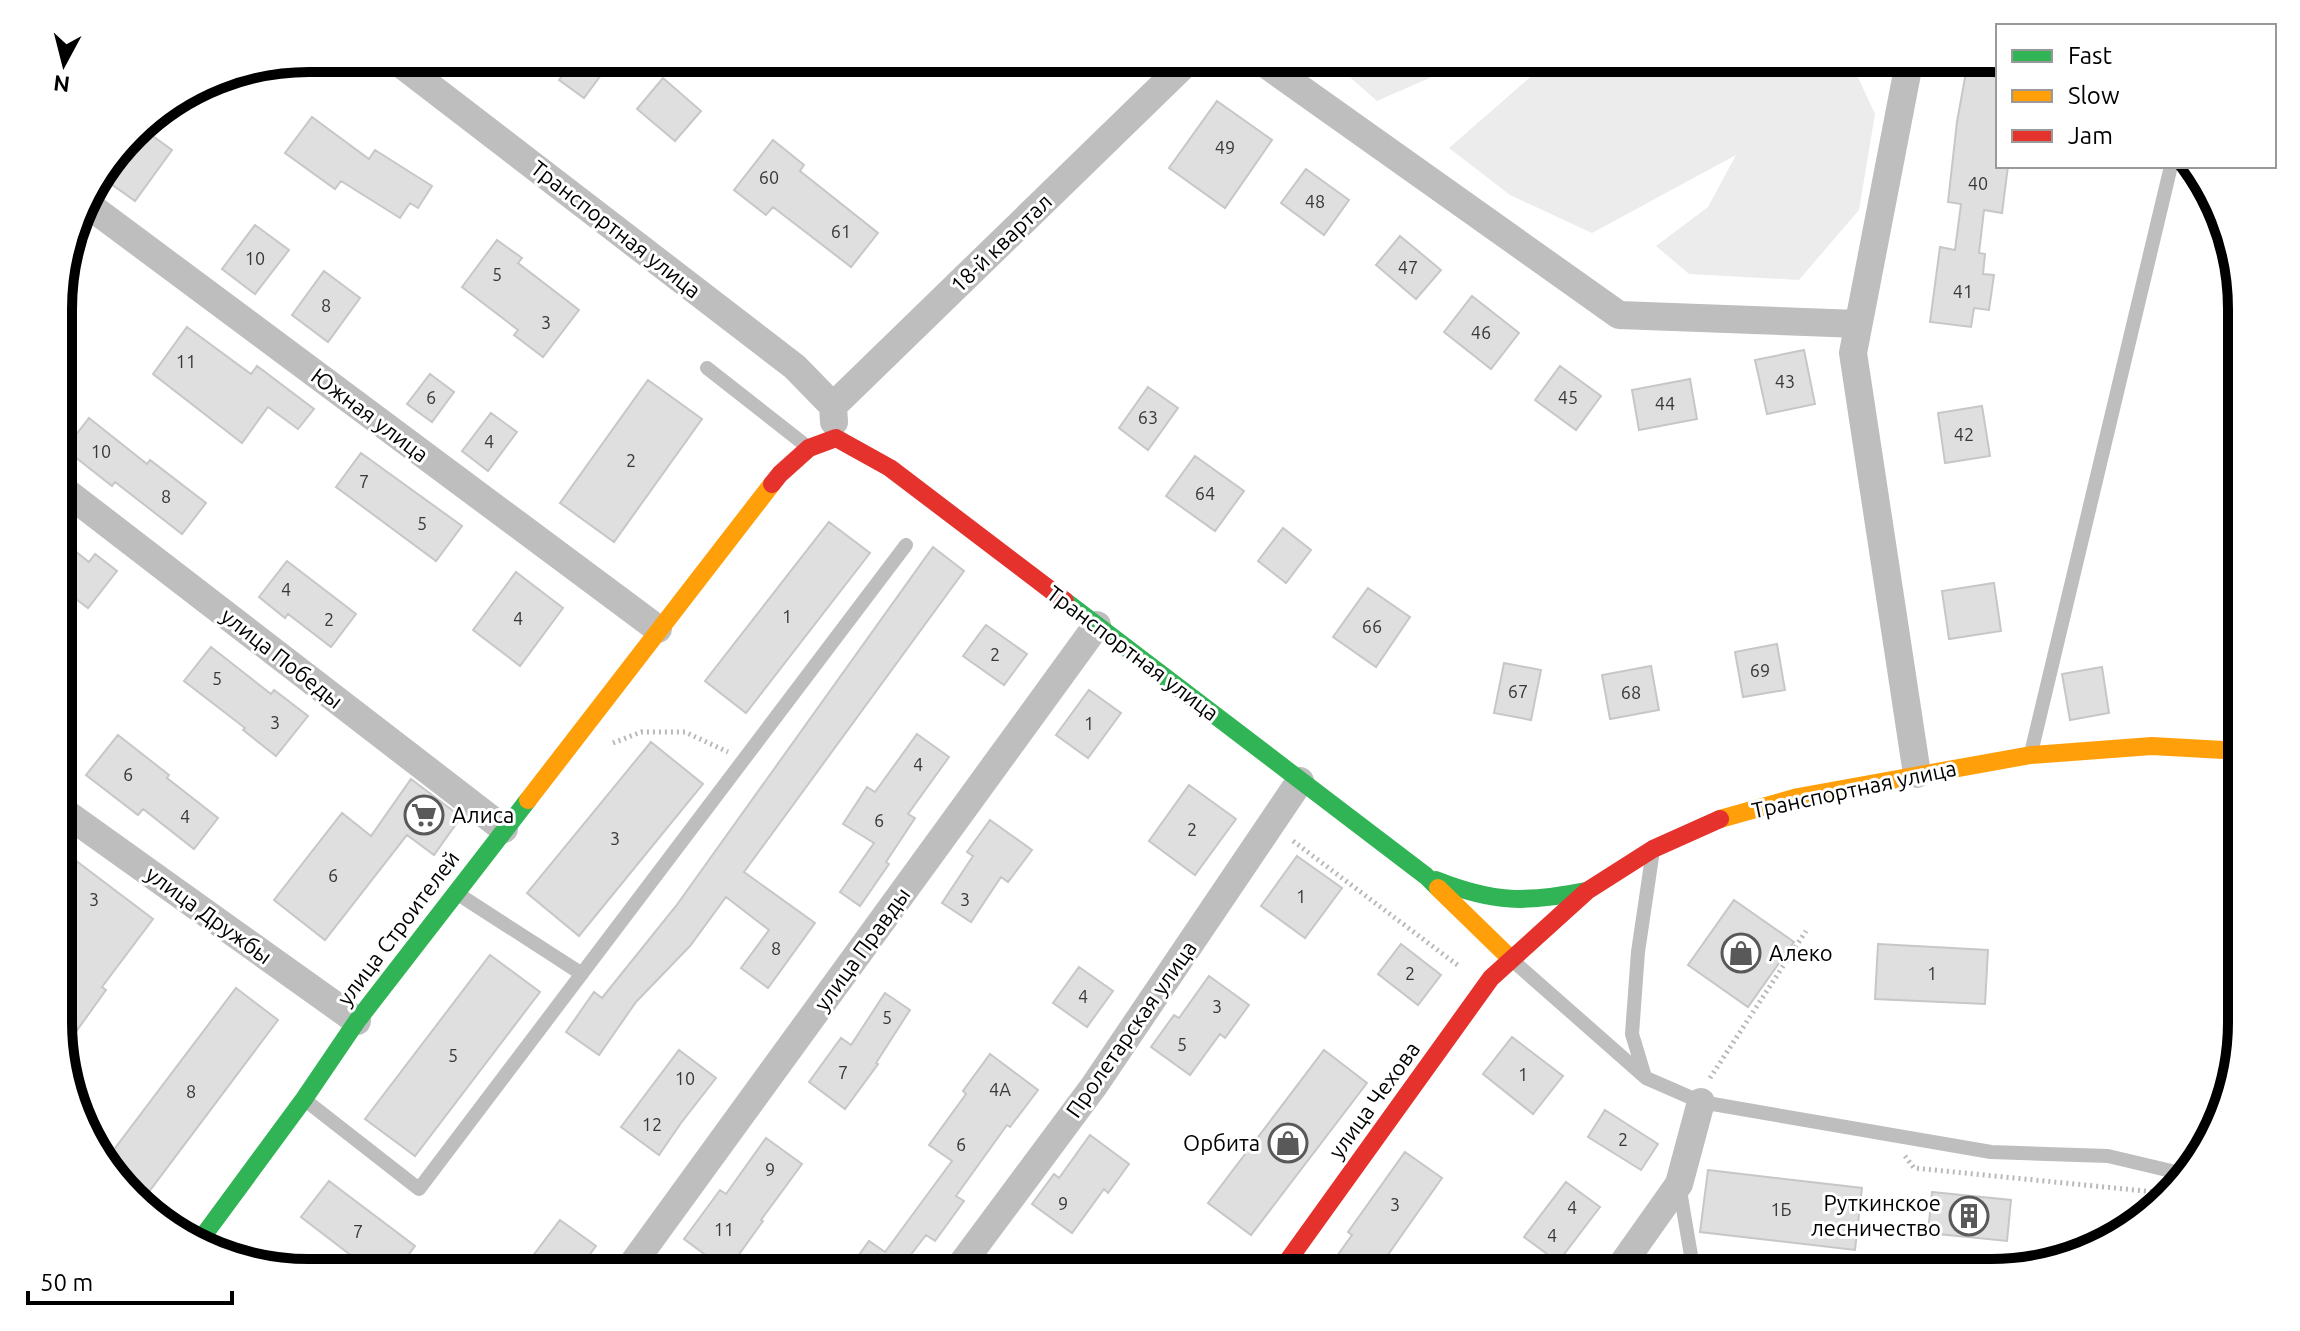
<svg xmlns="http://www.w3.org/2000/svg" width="2300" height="1331" viewBox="0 0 2300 1331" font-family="Ubuntu,sans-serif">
  <rect width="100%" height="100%" fill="#fff"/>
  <path fill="#ececec" d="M1328,58H1475L1377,101Z
    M1552,58H1868L1856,73L1875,114L1859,210L1799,280L1689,274L1656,246L1708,207L1736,155L1592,233L1510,195L1449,148Z"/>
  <path fill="#dfdfdf" stroke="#c7c7c7" stroke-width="2" d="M575,58L601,75L584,98L559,80Z
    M1968,61L1998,66V166H2008L2002,213L1984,210L1979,253L1985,254L1983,274L1994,275L1989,310L1974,308L1971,327L1930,322L1940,247L1955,250L1961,204L1948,202L1957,122Z
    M663,78L701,111L675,141L637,109Z
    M1217,101L1272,140L1225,208L1169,168Z
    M312,117L369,159L375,150L432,186L418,208L410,203L400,218L341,181L335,189L285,153Z
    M139,126L172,150L135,201L100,176Z
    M773,140L804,165L800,171L878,233L851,267L773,207L766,215L734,190Z
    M1306,169L1349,200L1324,235L1281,203Z
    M255,225L289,250L255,294L222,269Z
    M1400,236L1441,270L1416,299L1376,265Z
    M497,240L522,258L518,263L579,310L543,357L514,335L518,330L462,287Z
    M324,271L360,298L328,342L292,315Z
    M1472,296L1519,333L1491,369L1444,332Z
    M187,327L251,374L257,366L314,409L298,429L268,407L242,443L153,374Z
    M1804,350L1815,404L1767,414L1755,360Z
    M1560,366L1601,396L1576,430L1535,400Z
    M430,374L454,392L432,422L407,404Z
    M1690,379L1697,419L1639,430L1632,390Z
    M648,380L702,419L614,542L560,503Z
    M1148,387L1178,408L1148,450L1119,428Z
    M1982,406L1990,456L1945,463L1938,413Z
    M491,413L517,432L488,471L462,451Z
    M89,418L147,464L150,460L206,503L182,534L115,482L112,486L65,449Z
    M361,453L462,526L436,561L336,487Z
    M1195,456L1244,491L1215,531L1166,496Z
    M829,522L870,553L746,713L705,681Z
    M1283,528L1311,550L1286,583L1258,561Z
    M60,539L89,562L95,554L117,571L88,608L60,587Z
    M933,547L964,571L744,872L815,923L768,988L741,968L769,930L726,897L690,946L636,1002L599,1055L566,1032L594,992L602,998L676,906Z
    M287,561L356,614L331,647L288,614L285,618L259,597Z
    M516,572L563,608L520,666L473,630Z
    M1994,583L2001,631L1949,639L1942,591Z
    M1368,588L1410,617L1376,667L1333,637Z
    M986,625L1027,654L1004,685L963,656Z
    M1777,644L1785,690L1743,697L1735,652Z
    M211,647L271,694L274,690L308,716L276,756L243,730L245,728L184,681Z
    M1504,663L1541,670L1531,720L1494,713Z
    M1651,666L1659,710L1610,719L1602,675Z
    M2102,667L2109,713L2070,720L2062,674Z
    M1089,690L1121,713L1088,758L1056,735Z
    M917,734L949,757L908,814L915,818L886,862L889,864L860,906L840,892L874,843L843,824L867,787L875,792Z
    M118,735L169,775L167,778L218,818L194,849L143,809L138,815L86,775Z
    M651,742L703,784L579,936L527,893Z
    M411,779L461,817L434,855L407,835L325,940L274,900L342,813L371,836Z
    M1189,785L1236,819L1195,875L1149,841Z
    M990,820L1032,850L1008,882L1001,877L971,922L942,903L973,856L967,852Z
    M1297,856L1342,888L1305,938L1261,906Z
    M75,860L153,919L102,987L106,990L60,1054V880Z
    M1734,900L1794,942L1748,1007L1688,965Z
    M1401,944L1441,975L1418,1005L1378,974Z
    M1878,944L1988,950L1985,1004L1875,999Z
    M490,955L540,992L415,1156L365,1119Z
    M1079,967L1113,991L1087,1027L1053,1003Z
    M1209,976L1249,1005L1225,1038L1220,1034L1190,1075L1151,1047L1174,1015L1179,1018Z
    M236,988L278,1020L145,1197L103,1164Z
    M885,993L910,1010L876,1063L878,1064L845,1109L809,1082L841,1038L851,1045Z
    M1512,1037L1563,1076L1533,1114L1483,1074Z
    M679,1050L716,1078L681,1123L659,1155L621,1127Z
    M1324,1050L1367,1083L1251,1235L1208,1203Z
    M990,1054L1038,1090L1010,1127L1007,1125L956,1196L964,1201L935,1241L926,1235L903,1265L914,1273H846L869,1241L885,1252L952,1161L929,1145L966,1094L963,1091Z
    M1605,1110L1658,1144L1641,1170L1588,1137Z
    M1090,1135L1129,1164L1108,1193L1104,1189L1072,1233L1032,1204L1054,1174L1059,1178Z
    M766,1138L802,1164L761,1220L763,1221L727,1271L684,1239L720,1190L726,1194Z
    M1405,1152L1442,1178L1375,1273H1325L1352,1235L1348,1232Z
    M1708,1170L1862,1188L1855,1250L1700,1232Z
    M329,1181L415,1246L395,1273H374L301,1217Z
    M1566,1182L1600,1207L1558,1262L1524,1237Z
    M1932,1192L2011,1200L2007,1241L1928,1233Z
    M560,1220L596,1246L576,1273H520Z"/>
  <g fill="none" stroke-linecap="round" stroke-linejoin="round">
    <path stroke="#b9b9b9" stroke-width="5" stroke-dasharray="2 4" stroke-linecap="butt" d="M613,743L641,732H685L728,752
      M1293,841L1460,967
      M1710,1078L1806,931
      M1905,1156L1914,1168L2165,1193"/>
    <path stroke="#bebebe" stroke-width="14" d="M707,368L809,448
      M2031,753L2171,166
      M458,894L582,974
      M1512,960L1646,1078L1701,1102L1991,1152L2108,1156L2184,1174
      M1645,1077L1632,1034L1638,952L1652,857
      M305,1100L419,1189L906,545
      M1679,1185L1694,1273"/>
    <path stroke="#bebebe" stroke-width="28" d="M393,58L795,367L833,406
      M1257,58L1619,315L1858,324
      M1910,58L1853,353L1917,774
      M83,201L658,629
      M834,422L833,406L1191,58
      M60,487L504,829
      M60,809L357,1021
      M626,1273L1097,625
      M955,1273L1094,1086L1300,781
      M1616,1273L1679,1184L1701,1102"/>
    <path stroke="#30b455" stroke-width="18" d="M1065,601L1426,876L1438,888
      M1436,880C1494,903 1526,903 1586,891
      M198,1243L304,1099L357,1021L528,800"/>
    <path stroke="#ff9f0a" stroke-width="18" d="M528,800L772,484
      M1720,819L1798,797L2031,755L2152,746L2241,751
      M1438,888L1511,959"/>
    <path stroke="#e5322d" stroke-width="18" d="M772,484L780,474L809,448L836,438L890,468L1065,601
      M1279,1273L1491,978L1587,891L1653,849L1720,819"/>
  </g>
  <defs>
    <g id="supermarket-ring" transform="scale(2)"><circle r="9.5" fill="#fff" stroke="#595959" stroke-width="1.5"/><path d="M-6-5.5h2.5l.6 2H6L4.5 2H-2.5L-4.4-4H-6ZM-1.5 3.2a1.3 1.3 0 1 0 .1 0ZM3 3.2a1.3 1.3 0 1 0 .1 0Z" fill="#595959"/></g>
    <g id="shop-ring" transform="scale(2)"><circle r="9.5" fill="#fff" stroke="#595959" stroke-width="1.5"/><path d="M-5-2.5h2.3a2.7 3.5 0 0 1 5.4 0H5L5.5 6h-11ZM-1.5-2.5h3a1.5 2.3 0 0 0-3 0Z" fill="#595959"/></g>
    <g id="building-ring" transform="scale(2)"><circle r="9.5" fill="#fff" stroke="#595959" stroke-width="1.5"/><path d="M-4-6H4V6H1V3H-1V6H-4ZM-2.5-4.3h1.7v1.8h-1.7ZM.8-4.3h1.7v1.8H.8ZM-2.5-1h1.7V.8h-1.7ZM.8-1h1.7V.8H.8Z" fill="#595959"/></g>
  </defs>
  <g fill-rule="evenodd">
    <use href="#supermarket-ring" x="424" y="815"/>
    <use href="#shop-ring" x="1741" y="953"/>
    <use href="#shop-ring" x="1288" y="1143"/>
    <use href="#building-ring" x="1969" y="1216"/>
  </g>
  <g text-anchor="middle" stroke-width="6" stroke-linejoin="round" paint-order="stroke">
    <g font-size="18" fill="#383838">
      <text x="1225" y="154">49</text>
      <text x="769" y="184">60</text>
      <text x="1978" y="190">40</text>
      <text x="1315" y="208">48</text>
      <text x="841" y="238">61</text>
      <text x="255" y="265">10</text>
      <text x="1408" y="274">47</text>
      <text x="497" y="281">5</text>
      <text x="1963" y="298">41</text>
      <text x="326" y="312">8</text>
      <text x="546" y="329">3</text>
      <text x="1481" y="339">46</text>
      <text x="186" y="368">11</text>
      <text x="1785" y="388">43</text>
      <text x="431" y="404">6</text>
      <text x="1568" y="404">45</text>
      <text x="1665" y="410">44</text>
      <text x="1148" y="424">63</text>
      <text x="1964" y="441">42</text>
      <text x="489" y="448">4</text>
      <text x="101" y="458">10</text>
      <text x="631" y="467">2</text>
      <text x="364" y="488">7</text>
      <text x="1205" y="500">64</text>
      <text x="166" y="503">8</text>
      <text x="422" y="530">5</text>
      <text x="286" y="596">4</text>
      <text x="787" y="623">1</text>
      <text x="518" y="625">4</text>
      <text x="329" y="626">2</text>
      <text x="1372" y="633">66</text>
      <text x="995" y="661">2</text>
      <text x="1760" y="677">69</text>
      <text x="217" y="685">5</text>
      <text x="1518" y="698">67</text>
      <text x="1631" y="699">68</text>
      <text x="275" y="729">3</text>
      <text x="1089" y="730">1</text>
      <text x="918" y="771">4</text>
      <text x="128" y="781">6</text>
      <text x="185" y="823">4</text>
      <text x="879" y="827">6</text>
      <text x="1192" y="836">2</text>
      <text x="615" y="845">3</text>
      <text x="333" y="882">6</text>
      <text x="1301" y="903">1</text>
      <text x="94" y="906">3</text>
      <text x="965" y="906">3</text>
      <text x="776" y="955">8</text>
      <text x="1410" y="980">2</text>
      <text x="1932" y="980">1</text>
      <text x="1083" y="1003">4</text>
      <text x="1217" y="1013">3</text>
      <text x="887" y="1024">5</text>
      <text x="1182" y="1051">5</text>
      <text x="453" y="1062">5</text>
      <text x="843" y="1079">7</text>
      <text x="1523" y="1081">1</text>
      <text x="685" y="1085">10</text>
      <text x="1000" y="1096">4А</text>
      <text x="191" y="1098">8</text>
      <text x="652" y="1131">12</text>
      <text x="1623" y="1146">2</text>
      <text x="961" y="1151">6</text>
      <text x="770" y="1176">9</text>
      <text x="1063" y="1210">9</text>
      <text x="1395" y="1211">3</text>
      <text x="1572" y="1214">4</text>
      <text x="1781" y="1216">1Б</text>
      <text x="724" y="1236">11</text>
      <text x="358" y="1238">7</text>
      <text x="1552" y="1242">4</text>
    </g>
    <g font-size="22" fill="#000" stroke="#fff">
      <text transform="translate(616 229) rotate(38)" y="8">Транспортная улица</text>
      <text transform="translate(1001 243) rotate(-44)" y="8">18-й квартал</text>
      <text transform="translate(370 415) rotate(37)" y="8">Южная улица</text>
      <text transform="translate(1133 653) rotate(37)" y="8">Транспортная улица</text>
      <text transform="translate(282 658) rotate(38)" y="8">улица Победы</text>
      <text transform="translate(1854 789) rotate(-12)" y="8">Транспортная улица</text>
      <text transform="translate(209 915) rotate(36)" y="8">улица Дружбы</text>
      <text transform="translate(398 928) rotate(-53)" y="8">улица Строителей</text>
      <text transform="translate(862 949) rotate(-54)" y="8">улица Правды</text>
      <text transform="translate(1131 1029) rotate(-55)" y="8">Пролетарская улица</text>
      <text transform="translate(1374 1100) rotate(-54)" y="8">улица Чехова</text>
    </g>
    <g font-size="22" fill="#000" stroke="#fff" text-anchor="start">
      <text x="452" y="823">Алиса</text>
      <text x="1769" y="961">Алеко</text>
      <text x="1260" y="1151" text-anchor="end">Орбита</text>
      <text x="1941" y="1211" text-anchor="end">Руткинское<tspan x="1941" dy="25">лесничество</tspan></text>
    </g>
  </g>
  <path d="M0 0H2300V1331H0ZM309 72H1991A237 237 0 0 1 2228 309V1022A237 237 0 0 1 1991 1259H309A237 237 0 0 1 72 1022V309A237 237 0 0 1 309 72Z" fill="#fff" fill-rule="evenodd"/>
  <path fill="none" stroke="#000" stroke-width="10" d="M309 72H1991A237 237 0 0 1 2228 309V1022A237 237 0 0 1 1991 1259H309A237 237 0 0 1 72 1022V309A237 237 0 0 1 309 72Z"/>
  <rect x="1996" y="24" width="280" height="144" fill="#ffffff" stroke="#999999" stroke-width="2"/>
  <rect x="2012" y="50" width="40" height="12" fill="#30b455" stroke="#999999" stroke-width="2"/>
  <text x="2068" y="64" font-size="24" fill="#000000">Fast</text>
  <rect x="2012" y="90" width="40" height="12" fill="#ff9f0a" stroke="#999999" stroke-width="2"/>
  <text x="2068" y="104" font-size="24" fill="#000000">Slow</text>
  <rect x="2012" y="130" width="40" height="12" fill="#e5322d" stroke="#999999" stroke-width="2"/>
  <text x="2068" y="144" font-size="24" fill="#000000">Jam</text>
  <g transform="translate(64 64) rotate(187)" stroke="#ffffff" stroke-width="6" paint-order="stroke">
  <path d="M0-6L14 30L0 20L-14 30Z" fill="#000000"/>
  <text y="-12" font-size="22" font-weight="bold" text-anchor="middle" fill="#000000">N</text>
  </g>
  <path d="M28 1291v12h204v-12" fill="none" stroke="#000000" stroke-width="4"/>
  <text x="40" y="1291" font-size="24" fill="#000000" stroke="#ffffff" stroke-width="6" paint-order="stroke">50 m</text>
</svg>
